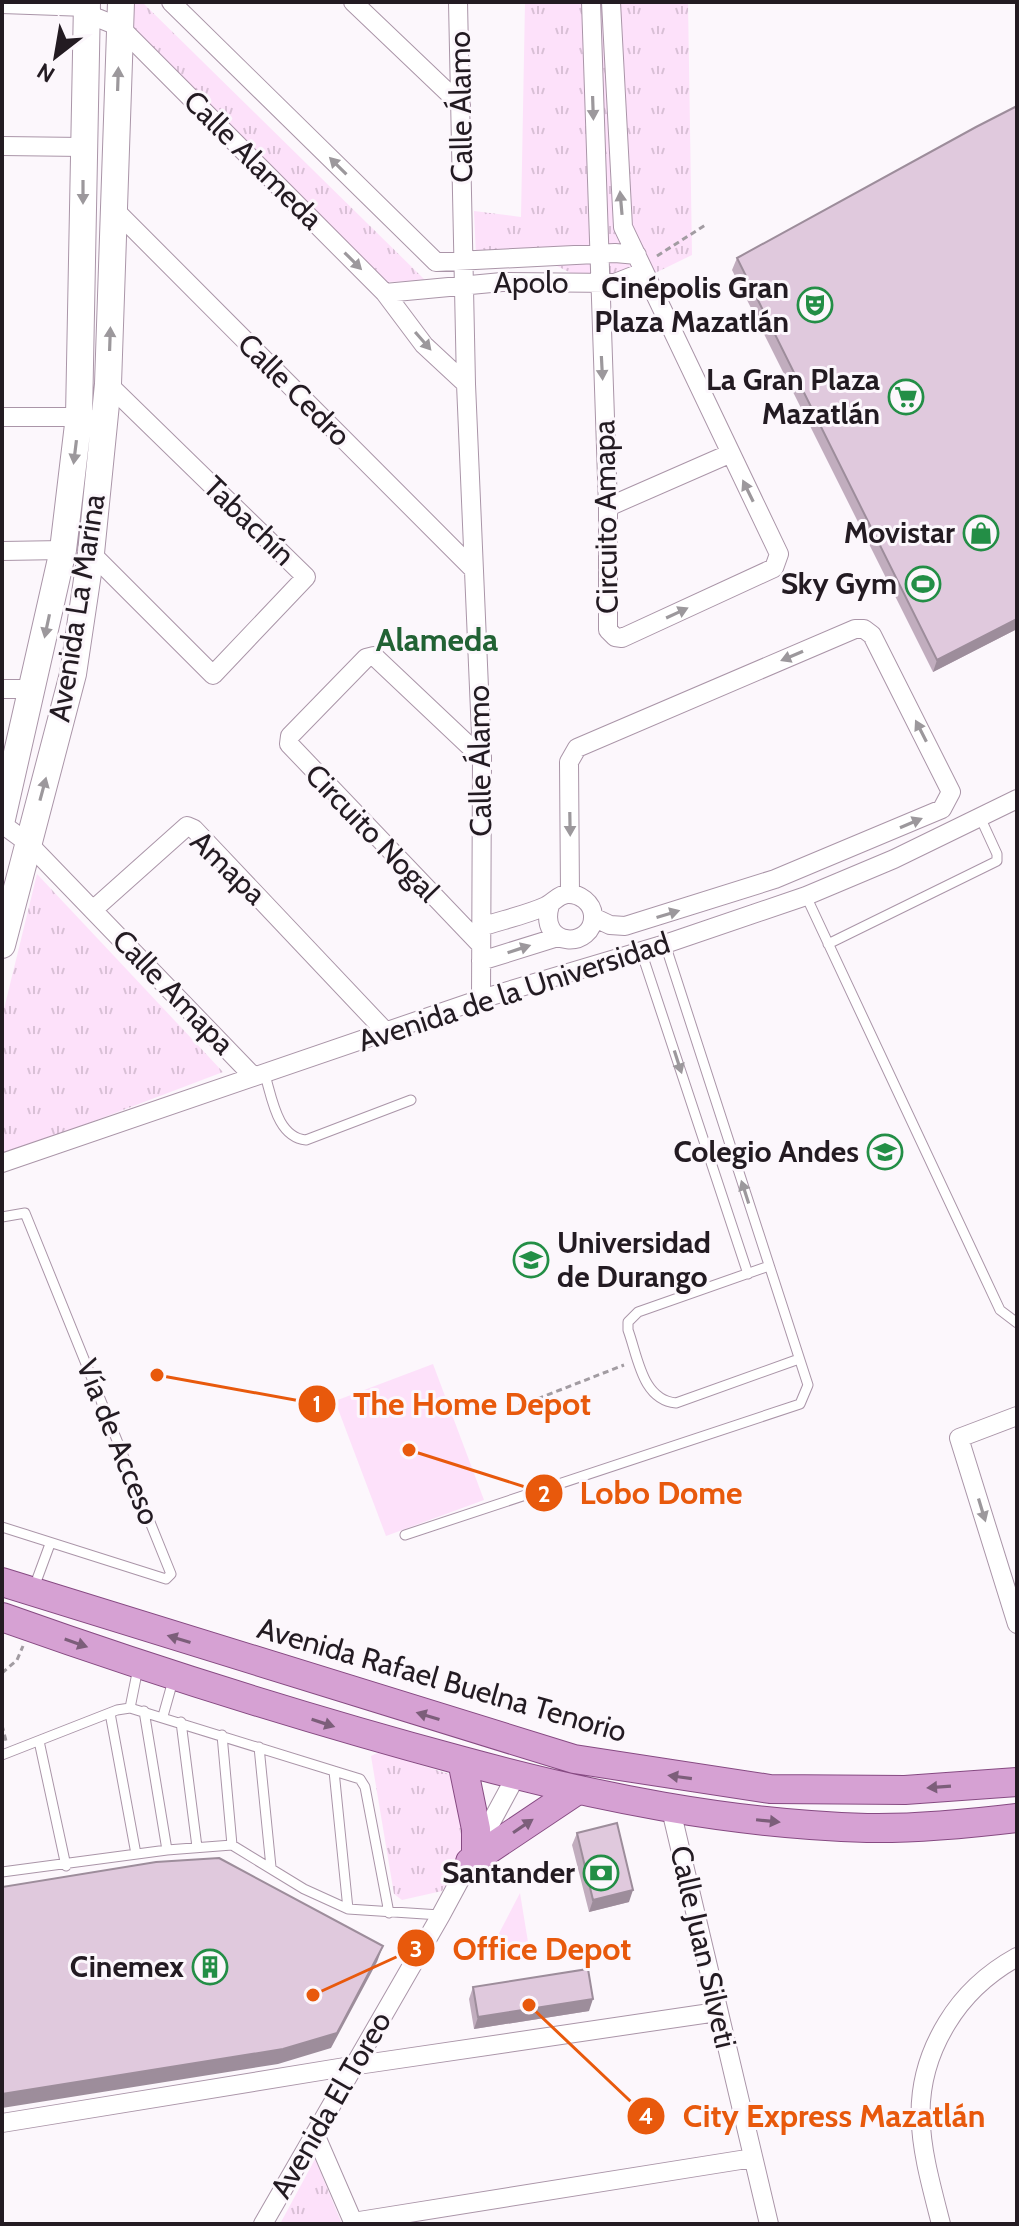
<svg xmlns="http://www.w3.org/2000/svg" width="1019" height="2226" viewBox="0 0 1019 2226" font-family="Cabin,sans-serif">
  <defs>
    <pattern id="park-tufts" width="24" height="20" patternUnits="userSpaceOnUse" patternTransform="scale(2)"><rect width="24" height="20" fill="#fde1fa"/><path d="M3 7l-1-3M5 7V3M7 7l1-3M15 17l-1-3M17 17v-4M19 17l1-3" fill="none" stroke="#d9c0d6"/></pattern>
  </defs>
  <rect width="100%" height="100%" fill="#fcf7fc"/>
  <path fill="#fde1fa" d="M433,1364L484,1500L386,1536L335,1401Z
    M520,1893L528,1942L493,1945Z"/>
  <path fill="url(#park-tufts)" d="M134,2H142L426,281L386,282L129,28Z
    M525,2H688L692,255L651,275L614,279L571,273L545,260L476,256L474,211L521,217Z
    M37,874L223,1072L2,1156V1017Z
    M380,1752L458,1777L469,1848L442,1891L402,1900L394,1894L371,1756Z
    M315,2159L342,2224H280Z"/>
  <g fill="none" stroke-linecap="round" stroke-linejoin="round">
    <g stroke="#aa95a8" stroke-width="11">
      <path id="service" d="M806,896L1000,1310L1017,1323
        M828,944L997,861V854L980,817
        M641,951L748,1274
        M264,1072C272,1096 276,1137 306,1140L411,1100
        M2,1217L25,1213L171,1574L166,1579L2,1527
        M769,1266L638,1312L628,1322V1330C638,1357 642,1400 676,1403L799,1359
        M405,1535L800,1404L808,1385L665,944
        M33,1590L50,1544
        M130,1708L138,1668
        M144,1711L167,1850
        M110,1713L136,1854
        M163,1716L174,1677
        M181,1722L197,1847
        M222,1735L232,1845
        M39,1741L66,1866
        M259,1747L271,1867
        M2,1755L117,1710L130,1708L334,1771
        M2,1872L167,1850L232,1845L304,1889L348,1909L440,1915
        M348,1909L334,1771L360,1779L365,1787L389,1913"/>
    </g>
    <g stroke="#aa95a8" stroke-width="20">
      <path id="minor" d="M171,2L436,262L615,253L637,255
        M353,2L461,105
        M458,2L466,384L482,758L481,999
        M591,2L608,507V630L615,637L622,638L774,568L779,554L623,227L611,2
        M2,4L86,7L95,17L120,27L385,293L424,345L466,384
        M2,146L83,147
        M115,210L474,570
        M385,293L502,282L615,283L643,272
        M2,417H87
        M608,507L729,454
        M2,551L63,550
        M91,553L213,675L306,577L108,384
        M2,689H33
        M2,824L28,843L252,1075
        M570,893L569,762L577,748L855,629H864L872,635L951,792L942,809L775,879L625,926L610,925L593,917
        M94,909L187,826L194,829L386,1032
        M481,927C502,920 526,915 546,906C554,902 558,895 567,894C580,893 592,903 593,915C595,949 537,949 550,905
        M481,945L289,744L290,736L366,658L374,656L482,758
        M481,961L558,937
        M2,1163L481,999L665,944L806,896L894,859L1017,799
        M1017,1416L959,1438L1017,1624
        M671,1810L769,2224
        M2,2123L351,2066L717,2012
        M315,2134L354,2224
        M353,2222L753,2158
        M263,2224L441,1915L516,1776
        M941,2224C922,2150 904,2093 947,2023C964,1995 988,1973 1017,1957"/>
    </g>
    <g stroke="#aa95a8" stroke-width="28">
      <path id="secondary" d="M2,819L63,550L79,416L87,2
        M2,945L73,674L91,553L108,384L121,2"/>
    </g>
    <g stroke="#864a82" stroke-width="30">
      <path id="primary" d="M2,1582L574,1759L770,1789L905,1790L1017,1782
        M2,1617C154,1671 307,1719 463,1761C595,1797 729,1824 867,1828C917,1829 967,1824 1017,1818
        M462,1761L476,1829V1852
        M470,1862L576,1791"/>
    </g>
    <path stroke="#a29ca2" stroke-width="3" stroke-dasharray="6 4" stroke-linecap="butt" d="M657,256L707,224
      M519,1406L624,1365
      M2,1673L17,1660L23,1646
      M2,1725L6,1741"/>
    <use href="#service" stroke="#fff" stroke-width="9"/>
    <use href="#minor" stroke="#fff" stroke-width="18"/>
    <use href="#secondary" stroke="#fff" stroke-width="26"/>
    <use href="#primary" stroke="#d6a1d3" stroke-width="28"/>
  </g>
  <path fill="#c1adbe" d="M737,258L1017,629L933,672L732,270Z
    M577,1833L629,1902L589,1912L572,1845Z
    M473,1987L589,2011L474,2029L469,1999Z"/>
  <path fill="#9d8d9b" d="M1017,619V629L933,672L937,660Z
    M633,1890L629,1902L589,1912L593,1900Z
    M383,1946L377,1962L331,2048L278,2064L2,2108V2094Z
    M593,1999L589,2011L474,2029L478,2017Z"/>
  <path fill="#e0c9dd" stroke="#9d8d9b" stroke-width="2" d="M1017,106V619L937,660L737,258L976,127Z
    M2,152H3L2,192Z
    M617,1823L633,1890L593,1900L577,1833Z
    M219,1858L383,1946L337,2033L283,2049L2,2094V1887L156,1862Z
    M588,1969L593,1999L478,2017L473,1987Z"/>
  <defs><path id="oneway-solid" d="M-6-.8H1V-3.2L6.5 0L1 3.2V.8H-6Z" transform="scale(2)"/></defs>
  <g fill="#9c989c">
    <use href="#oneway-solid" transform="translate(118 79) rotate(-88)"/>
    <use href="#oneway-solid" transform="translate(593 108) rotate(88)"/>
    <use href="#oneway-solid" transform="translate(338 166) rotate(-135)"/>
    <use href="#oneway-solid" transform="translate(83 192) rotate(90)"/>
    <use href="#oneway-solid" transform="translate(621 203) rotate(-95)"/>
    <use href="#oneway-solid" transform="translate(353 261) rotate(45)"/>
    <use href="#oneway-solid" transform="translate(110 339) rotate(-88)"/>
    <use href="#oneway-solid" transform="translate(423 341) rotate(49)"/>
    <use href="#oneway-solid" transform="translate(602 368) rotate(87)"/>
    <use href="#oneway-solid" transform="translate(75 452) rotate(97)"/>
    <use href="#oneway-solid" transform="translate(748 491) rotate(-116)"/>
    <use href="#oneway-solid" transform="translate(677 613) rotate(-25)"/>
    <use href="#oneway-solid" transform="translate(47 626) rotate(102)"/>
    <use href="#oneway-solid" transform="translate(792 656) rotate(157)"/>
    <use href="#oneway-solid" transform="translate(921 731) rotate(-117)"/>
    <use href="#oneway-solid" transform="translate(43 789) rotate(-75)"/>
    <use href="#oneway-solid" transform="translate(911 823) rotate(-23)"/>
    <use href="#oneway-solid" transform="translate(570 824) rotate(89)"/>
    <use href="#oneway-solid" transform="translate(668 914) rotate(-17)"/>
    <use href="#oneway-solid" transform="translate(519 949) rotate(-18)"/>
    <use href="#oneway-solid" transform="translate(678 1062) rotate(72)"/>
    <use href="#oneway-solid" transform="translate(745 1192) rotate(-108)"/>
    <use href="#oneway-solid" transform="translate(982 1510) rotate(73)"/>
  </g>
  <g fill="#7c5e7a">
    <use href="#oneway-solid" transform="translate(179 1639) rotate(-163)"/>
    <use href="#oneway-solid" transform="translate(76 1643) rotate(19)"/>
    <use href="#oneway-solid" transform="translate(428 1716) rotate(-163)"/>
    <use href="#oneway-solid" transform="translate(323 1723) rotate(18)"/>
    <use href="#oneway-solid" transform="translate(680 1777) rotate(-172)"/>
    <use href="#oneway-solid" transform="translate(939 1787) rotate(176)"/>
    <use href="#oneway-solid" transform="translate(768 1821) rotate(6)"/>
    <use href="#oneway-solid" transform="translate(523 1826) rotate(-34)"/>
  </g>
  <defs>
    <g id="theatre-ring" transform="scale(1.8)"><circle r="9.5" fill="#fcf7fc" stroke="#238e46" stroke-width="1.5"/><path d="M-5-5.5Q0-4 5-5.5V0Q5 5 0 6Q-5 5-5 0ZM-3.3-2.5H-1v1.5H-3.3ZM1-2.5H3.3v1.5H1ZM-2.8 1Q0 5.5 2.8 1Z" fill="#238e46"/></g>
    <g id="supermarket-ring" transform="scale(1.8)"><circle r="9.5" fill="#fcf7fc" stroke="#238e46" stroke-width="1.5"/><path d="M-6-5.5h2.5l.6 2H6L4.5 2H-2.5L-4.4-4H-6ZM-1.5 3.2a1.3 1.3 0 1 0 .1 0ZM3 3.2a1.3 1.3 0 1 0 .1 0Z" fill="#238e46"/></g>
    <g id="shop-ring" transform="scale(1.8)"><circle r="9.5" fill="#fcf7fc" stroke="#238e46" stroke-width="1.5"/><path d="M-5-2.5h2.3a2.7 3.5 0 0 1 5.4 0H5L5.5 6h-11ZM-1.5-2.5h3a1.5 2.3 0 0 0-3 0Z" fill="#238e46"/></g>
    <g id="stadium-ring" transform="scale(1.8)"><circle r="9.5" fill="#fcf7fc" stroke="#238e46" stroke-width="1.5"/><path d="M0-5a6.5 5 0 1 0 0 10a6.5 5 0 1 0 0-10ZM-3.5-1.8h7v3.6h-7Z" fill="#238e46"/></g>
    <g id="school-ring" transform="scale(1.8)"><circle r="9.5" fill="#fcf7fc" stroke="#238e46" stroke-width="1.5"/><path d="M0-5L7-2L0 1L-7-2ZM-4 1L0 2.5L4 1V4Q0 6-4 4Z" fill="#238e46"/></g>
    <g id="university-ring" transform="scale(1.8)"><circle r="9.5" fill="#fcf7fc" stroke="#238e46" stroke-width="1.5"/><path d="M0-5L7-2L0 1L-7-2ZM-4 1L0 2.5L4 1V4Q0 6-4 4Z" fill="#238e46"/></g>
    <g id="bank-ring" transform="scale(1.8)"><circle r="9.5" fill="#fcf7fc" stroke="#238e46" stroke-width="1.5"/><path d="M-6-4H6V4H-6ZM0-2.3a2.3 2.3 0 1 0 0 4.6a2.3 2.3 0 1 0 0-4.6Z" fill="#238e46"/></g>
    <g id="building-ring" transform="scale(1.8)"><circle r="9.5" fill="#fcf7fc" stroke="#238e46" stroke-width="1.5"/><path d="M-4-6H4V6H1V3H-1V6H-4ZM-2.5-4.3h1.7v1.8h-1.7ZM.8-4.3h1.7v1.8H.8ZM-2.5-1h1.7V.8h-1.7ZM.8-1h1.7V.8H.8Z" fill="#238e46"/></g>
  </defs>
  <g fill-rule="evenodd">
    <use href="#theatre-ring" x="815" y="305"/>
    <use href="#supermarket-ring" x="906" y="397"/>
    <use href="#shop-ring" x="981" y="533"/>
    <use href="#stadium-ring" x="923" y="584"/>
    <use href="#school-ring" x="885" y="1152"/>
    <use href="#university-ring" x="531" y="1260"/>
    <use href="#bank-ring" x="601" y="1873"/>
    <use href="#building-ring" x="210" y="1967"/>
  </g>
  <g text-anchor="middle" stroke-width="6" stroke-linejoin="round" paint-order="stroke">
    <g font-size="30" fill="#231b22" stroke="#fcf7fc">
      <text transform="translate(461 107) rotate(-91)" y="10">Calle Álamo</text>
      <text transform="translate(253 160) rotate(45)" y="10">Calle Alameda</text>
      <text x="531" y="293">Apolo</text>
      <text transform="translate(294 390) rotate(45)" y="10">Calle Cedro</text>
      <text transform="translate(606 517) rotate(-91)" y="10">Circuito Amapa</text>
      <text transform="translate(249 521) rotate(44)" y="10">Tabachín</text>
      <text transform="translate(77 608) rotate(-81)" y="10">Avenida La Marina</text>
      <text transform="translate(480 761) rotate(-91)" y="10">Calle Álamo</text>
      <text transform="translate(372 833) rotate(46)" y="10">Circuito Nogal</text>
      <text transform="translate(228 868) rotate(44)" y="10">Amapa</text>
      <text transform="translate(173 992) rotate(46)" y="10">Calle Amapa</text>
      <text transform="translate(514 992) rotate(-18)" y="10">Avenida de la Universidad</text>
      <text transform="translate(118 1442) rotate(68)" y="10">Vía de Acceso</text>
      <text transform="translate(442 1680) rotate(16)" y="10">Avenida Rafael Buelna Tenorio</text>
      <text transform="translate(703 1947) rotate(77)" y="10">Calle Juan Silveti</text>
      <text transform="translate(331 2105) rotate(-60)" y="10">Avenida El Toreo</text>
    </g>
    <g font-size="30" font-weight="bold" fill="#231b22" stroke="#fcf7fc" text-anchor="end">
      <text x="789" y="298">Cinépolis Gran<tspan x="789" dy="34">Plaza Mazatlán</tspan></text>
      <text x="880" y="390">La Gran Plaza<tspan x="880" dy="34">Mazatlán</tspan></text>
      <text x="955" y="543">Movistar</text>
      <text x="897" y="594">Sky Gym</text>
      <text x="859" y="1162">Colegio Andes</text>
      <text x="557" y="1253" text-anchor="start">Universidad<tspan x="557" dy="34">de Durango</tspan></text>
      <text x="575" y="1883">Santander</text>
      <text x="184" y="1977">Cinemex</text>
    </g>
    <g font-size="32" font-weight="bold" fill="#226234" stroke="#fcf7fc">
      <text x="437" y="651">Alameda</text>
    </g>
  </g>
  <path fill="none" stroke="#e8590c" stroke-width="3" d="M157 1375L317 1404M409 1450L544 1493M313 1995L416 1948M529 2005L646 2116"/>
  <g fill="#e8590c" stroke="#fcf7fc" stroke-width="3">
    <circle cx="157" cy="1375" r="8"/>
    <circle cx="409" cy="1450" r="8"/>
    <circle cx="313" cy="1995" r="8"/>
    <circle cx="529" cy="2005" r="8"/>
    <circle cx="317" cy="1404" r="20"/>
    <circle cx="544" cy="1493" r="20"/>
    <circle cx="416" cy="1948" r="20"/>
    <circle cx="646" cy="2116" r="20"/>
  </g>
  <g font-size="24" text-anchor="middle" font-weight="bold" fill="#fff">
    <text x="317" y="1412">1</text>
    <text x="544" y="1502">2</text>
    <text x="416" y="1957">3</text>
    <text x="646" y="2124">4</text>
  </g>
  <g font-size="32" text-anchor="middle" font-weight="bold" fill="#e8590c" stroke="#fcf7fc" stroke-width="6" stroke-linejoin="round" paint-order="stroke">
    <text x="472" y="1415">The Home Depot</text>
    <text x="661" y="1504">Lobo Dome</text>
    <text x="542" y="1960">Office Depot</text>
    <text x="834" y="2127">City Express Mazatlán</text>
  </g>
  <rect width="1019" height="2226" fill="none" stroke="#231b22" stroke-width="8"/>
  <g transform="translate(56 56) rotate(211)" stroke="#fcf7fc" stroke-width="6" paint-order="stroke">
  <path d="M0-6L14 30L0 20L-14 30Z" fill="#231b22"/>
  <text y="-12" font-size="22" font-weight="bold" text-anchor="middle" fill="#231b22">N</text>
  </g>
</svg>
